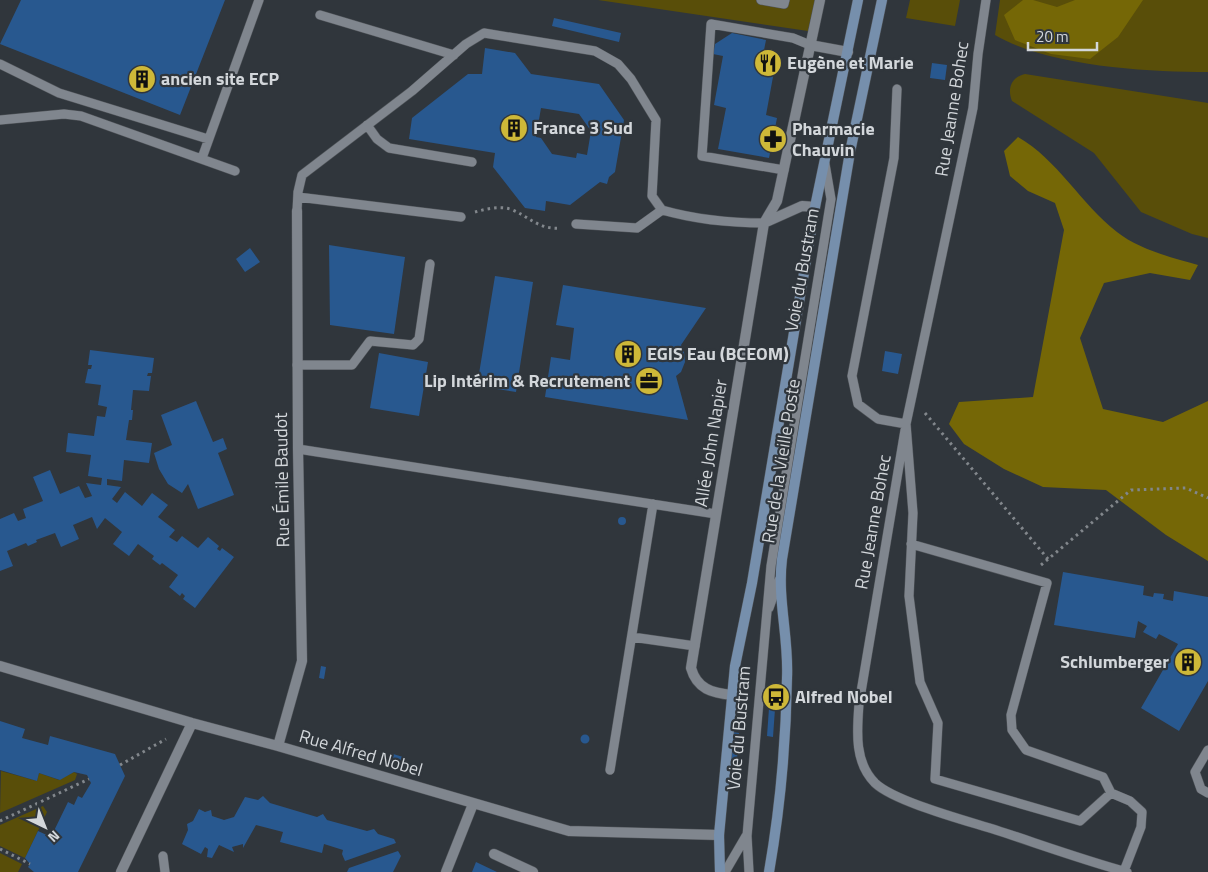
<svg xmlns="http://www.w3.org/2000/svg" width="1208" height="872" viewBox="0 0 1208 872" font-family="'Titillium Web',sans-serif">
  <rect width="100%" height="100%" fill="#30363c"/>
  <path fill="#594e09" d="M598,0H815L808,31Z
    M910,0H960L955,26L906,18Z
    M1000,0H1208V72C1146,72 1048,66 995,35Z
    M1025,74L1208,103V238L1192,234L1141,212L1094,153L1012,101C1007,89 1011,77 1025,74Z
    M1,771L37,781L39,773L59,780L74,772L77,774L75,780L0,813Z
    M43,806L47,812L25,858L0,846V825Z
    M0,853L22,864L18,872H0Z"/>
  <path fill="#756706" d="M1023,0H1033L1057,7L1075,0H1143L1118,37L1090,59L1051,54L1015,40L1004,15Z
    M1018,137C1057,159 1081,204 1117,232C1138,249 1173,258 1198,265L1190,280L1150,273L1104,283L1080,338L1103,409L1163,422L1208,401V561L1166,535L1106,490L1043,487L1004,469L964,444L949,424L959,402L1033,397L1064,230L1055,203L1028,191L1010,176L1004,151Z"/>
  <path fill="#28588f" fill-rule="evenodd" d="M21,0H225L180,115L0,44Z
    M554,18L621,33L619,42L552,26Z
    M732,33L766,40L764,50L775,66L766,115L777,118L769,158L718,149L726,108L714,105L723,56L713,54L715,44Z
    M485,48L515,53L531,74L599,84L624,120L615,172L609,177L607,184L600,182L570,205L546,201L545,211L525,208L493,167L495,153L409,139L412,118L468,74H482ZM541,108L579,114L591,131L587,155L577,153L576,158L552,154L541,138L536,137Z
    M932,63L947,65L945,80L930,78Z
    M329,245L405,257L394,334L330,325Z
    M250,248L260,262L245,272L236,259Z
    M495,276L533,282L516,392L477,386Z
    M563,285L706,308L681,345L684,352L685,362L681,372L676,376L688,420L545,397L551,357L570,360L574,328L556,325Z
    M90,350L154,358L152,373H148L147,376H151L149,391L133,390L131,410H133L132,420H129L126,440L152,443L149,463L124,460L122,481L107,479V485L121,487L112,499L117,503L125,492L142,506L152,493L168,505L158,517L175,530L169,537L177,542L182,536L198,548L208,537L219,546L217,549L220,551L222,548L234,557L195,608L183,599L185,596L182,593L180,596L169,587L178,575L162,563L160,565L152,559L154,556L138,544L129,556L113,544L122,532L105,518L97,529L92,517L73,525L79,539L61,547L55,533L36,540L37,542L28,546L26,543L7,551L13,566L0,571V519L14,513L18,521L26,518L23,509L43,501L33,477L50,470L60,494L79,486L85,498L92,496L86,483L101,485L102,478L88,476L91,455L66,452L68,433L94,436L97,416L105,417L107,407L98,405L101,385L85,383L88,369H91L92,365H88Z
    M885,351L902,354L898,374L882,371Z
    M379,353L428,362L419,416L370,408Z
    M196,401L213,442L223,438L227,449L218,453L234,495L198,509L188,484L182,493L168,484L159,469L154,453L172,445L161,415Z
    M618 521a4 4 0 1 1 8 0a4 4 0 1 1-8 0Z
    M1063,572L1144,586L1143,595L1153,597L1154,593L1164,594L1163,599L1173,601L1174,591L1208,597V681L1179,731L1141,708L1178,644L1159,634L1156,639L1143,632L1147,626L1138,621L1135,638L1054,625Z
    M321,666L326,667L324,679L319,678Z
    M769,708L775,709L773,737L767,736Z
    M0,721L25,729L22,738L48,745L50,736L115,754L125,776L78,872H34L28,867L30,864L25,858L38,831L51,837L68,802L74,805L78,796L82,798L91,783L87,775L74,772L60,780L39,773L37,781L0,770Z
    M733,732L739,733L737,761L731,760Z
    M580.5 739a4.5 4.5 0 1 1 9 0a4.5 4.5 0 1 1-9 0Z
    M390,753L403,757L402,764L388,761Z
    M263,796L270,803L317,817L323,814L327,820L367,831L374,829L378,834L394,839L396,843L345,861L342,854L343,850L324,844L322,853L280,842L283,832L256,825L243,848V844L232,847L234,852L219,845L212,858L207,857L208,849L205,847L201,854L182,844L188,830L187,824L193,821L199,809L205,812L211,810L212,816L224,820L234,817L245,797L258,800Z
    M398,851L401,856L393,872H347L349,868Z
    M476,862L497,872H472Z"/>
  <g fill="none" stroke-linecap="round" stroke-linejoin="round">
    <g stroke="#50555a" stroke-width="10">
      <path id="lane" d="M761,0L784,4L785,0
        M986,0L978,54L973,108L906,424L859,704C857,731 854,762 875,783C895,802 968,821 996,830C1039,844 1083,860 1127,872
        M320,15L454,55
        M0,64L59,93L208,139
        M897,89L894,158L852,376L858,404L878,419L906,424L913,513L909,596L920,682L938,723L935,779L1080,821L1111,793L1130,801L1142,812L1141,827L1124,871
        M0,120L64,114L81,116L235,171
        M367,125L377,139L389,148L472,162
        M202,158L259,0
        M784,170L702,156L711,24L793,38L810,45
        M298,197L461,217
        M297,211L298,192L302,175L412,91L466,44L484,33L595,51L618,64L631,79L656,120L652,196L662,210C694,219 731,223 764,223
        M576,224L637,228L662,210
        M297,365H352L370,341L413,345L419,339L430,264
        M298,449L716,514
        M911,544L1047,583L1011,715L1012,730L1026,750L1103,777L1111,793
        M769,608L779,580
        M632,637L695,646
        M1208,750L1195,772L1201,789L1208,793
        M610,770L653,504
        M163,856L165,872
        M725,872L746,836
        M749,872L747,836L771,566L831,199L825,164"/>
    </g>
    <g stroke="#50555a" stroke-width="11">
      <path id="street" d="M810,45L848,52
        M764,223L802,206L815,207
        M0,666L192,723L278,746L569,831L719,835
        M732,695C712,693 697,689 691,668L764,223L777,201L820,0
        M278,746L302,661L298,449L297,211
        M494,854L533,872
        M121,872L192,723
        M446,872L473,804"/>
    </g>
    <g stroke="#50555a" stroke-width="11">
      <path id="secondary" d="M720,872L719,835L735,666L752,583L815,207L858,0
        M769,872C780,809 786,741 787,678C789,638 777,599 782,559L850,152L882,0"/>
    </g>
    <path stroke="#82878c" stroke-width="3" stroke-dasharray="2.5 4" stroke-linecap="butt" d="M475,212C486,209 499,206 510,209C529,216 538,230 561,228
      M925,413L1048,559
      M1041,565L1131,490L1186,488L1208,498
      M120,765L166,739
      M0,821L89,779
      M0,849L30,864"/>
    <use href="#lane" stroke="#80868e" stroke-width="9"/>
    <use href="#street" stroke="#80868e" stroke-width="10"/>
    <use href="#secondary" stroke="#768fac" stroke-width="10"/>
  </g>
  <defs>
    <g id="restaurant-disc" transform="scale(1.4375)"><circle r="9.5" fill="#ceb838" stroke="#30363c"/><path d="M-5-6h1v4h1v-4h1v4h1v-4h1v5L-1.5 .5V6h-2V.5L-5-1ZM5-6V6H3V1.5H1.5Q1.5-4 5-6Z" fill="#111"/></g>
    <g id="building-disc" transform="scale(1.4375)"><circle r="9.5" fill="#ceb838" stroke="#30363c"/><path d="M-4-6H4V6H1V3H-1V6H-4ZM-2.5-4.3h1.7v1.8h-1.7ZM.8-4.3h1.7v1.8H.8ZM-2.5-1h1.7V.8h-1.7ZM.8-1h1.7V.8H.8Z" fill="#111"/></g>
    <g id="pharmacy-disc" transform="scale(1.4375)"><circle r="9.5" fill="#ceb838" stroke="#30363c"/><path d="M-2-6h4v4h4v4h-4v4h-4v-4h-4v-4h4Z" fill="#111"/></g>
    <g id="office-disc" transform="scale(1.4375)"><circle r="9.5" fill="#ceb838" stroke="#30363c"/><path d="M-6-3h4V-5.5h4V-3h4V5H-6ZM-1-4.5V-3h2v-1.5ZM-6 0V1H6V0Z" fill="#111"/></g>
    <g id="bus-disc" transform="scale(1.4375)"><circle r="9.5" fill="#ceb838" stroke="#30363c"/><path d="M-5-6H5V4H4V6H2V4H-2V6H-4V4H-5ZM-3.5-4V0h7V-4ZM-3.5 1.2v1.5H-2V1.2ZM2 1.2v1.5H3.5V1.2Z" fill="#111"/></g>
  </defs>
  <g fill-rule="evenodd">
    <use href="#restaurant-disc" x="768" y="63"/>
    <use href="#building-disc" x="142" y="79"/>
    <use href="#building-disc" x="514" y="128"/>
    <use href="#pharmacy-disc" x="773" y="139"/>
    <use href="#building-disc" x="628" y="354"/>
    <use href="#office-disc" x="649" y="381"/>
    <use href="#building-disc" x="1188" y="662"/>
    <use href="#bus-disc" x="776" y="697"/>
  </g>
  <g text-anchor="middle" stroke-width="4.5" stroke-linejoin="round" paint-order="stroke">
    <g font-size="18" font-weight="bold" fill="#d3d7db" stroke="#30363c" text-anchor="start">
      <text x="787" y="69">Eugène et Marie</text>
      <text x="161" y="85">ancien site ECP</text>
      <text x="533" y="134">France 3 Sud</text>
      <text x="792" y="135">Pharmacie<tspan x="792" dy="21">Chauvin</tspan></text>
      <text x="647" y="360">EGIS Eau (BCEOM)</text>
      <text x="630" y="387" text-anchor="end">Lip Intérim &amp; Recrutement</text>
      <text x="1169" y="668" text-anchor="end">Schlumberger</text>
      <text x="795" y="703">Alfred Nobel</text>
    </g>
    <g font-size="18" fill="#d3d7db" stroke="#30363c">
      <text transform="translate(952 109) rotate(-81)" y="6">Rue Jeanne Bohec</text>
      <text transform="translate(802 270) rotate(-80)" y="6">Voie du Bustram</text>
      <text transform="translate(711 443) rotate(-81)" y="6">Allée John Napier</text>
      <text transform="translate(781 461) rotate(-81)" y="6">Rue de la Vieille Poste</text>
      <text transform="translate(282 480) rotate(-91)" y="6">Rue Émile Baudot</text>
      <text transform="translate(873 522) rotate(-80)" y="6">Rue Jeanne Bohec</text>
      <text transform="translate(739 728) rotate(-85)" y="6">Voie du Bustram</text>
      <text transform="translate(361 753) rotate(16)" y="6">Rue Alfred Nobel</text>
    </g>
  </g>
  <g transform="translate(45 827) rotate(137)" stroke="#30363c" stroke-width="4" paint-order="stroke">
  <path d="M0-4L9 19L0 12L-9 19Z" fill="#d3d7db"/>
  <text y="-8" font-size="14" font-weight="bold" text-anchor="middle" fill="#d3d7db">N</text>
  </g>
  <path d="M1028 42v8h69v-8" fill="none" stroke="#d3d7db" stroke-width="2.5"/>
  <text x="1036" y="42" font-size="15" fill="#d3d7db" stroke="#30363c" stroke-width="4" paint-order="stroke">20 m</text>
</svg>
